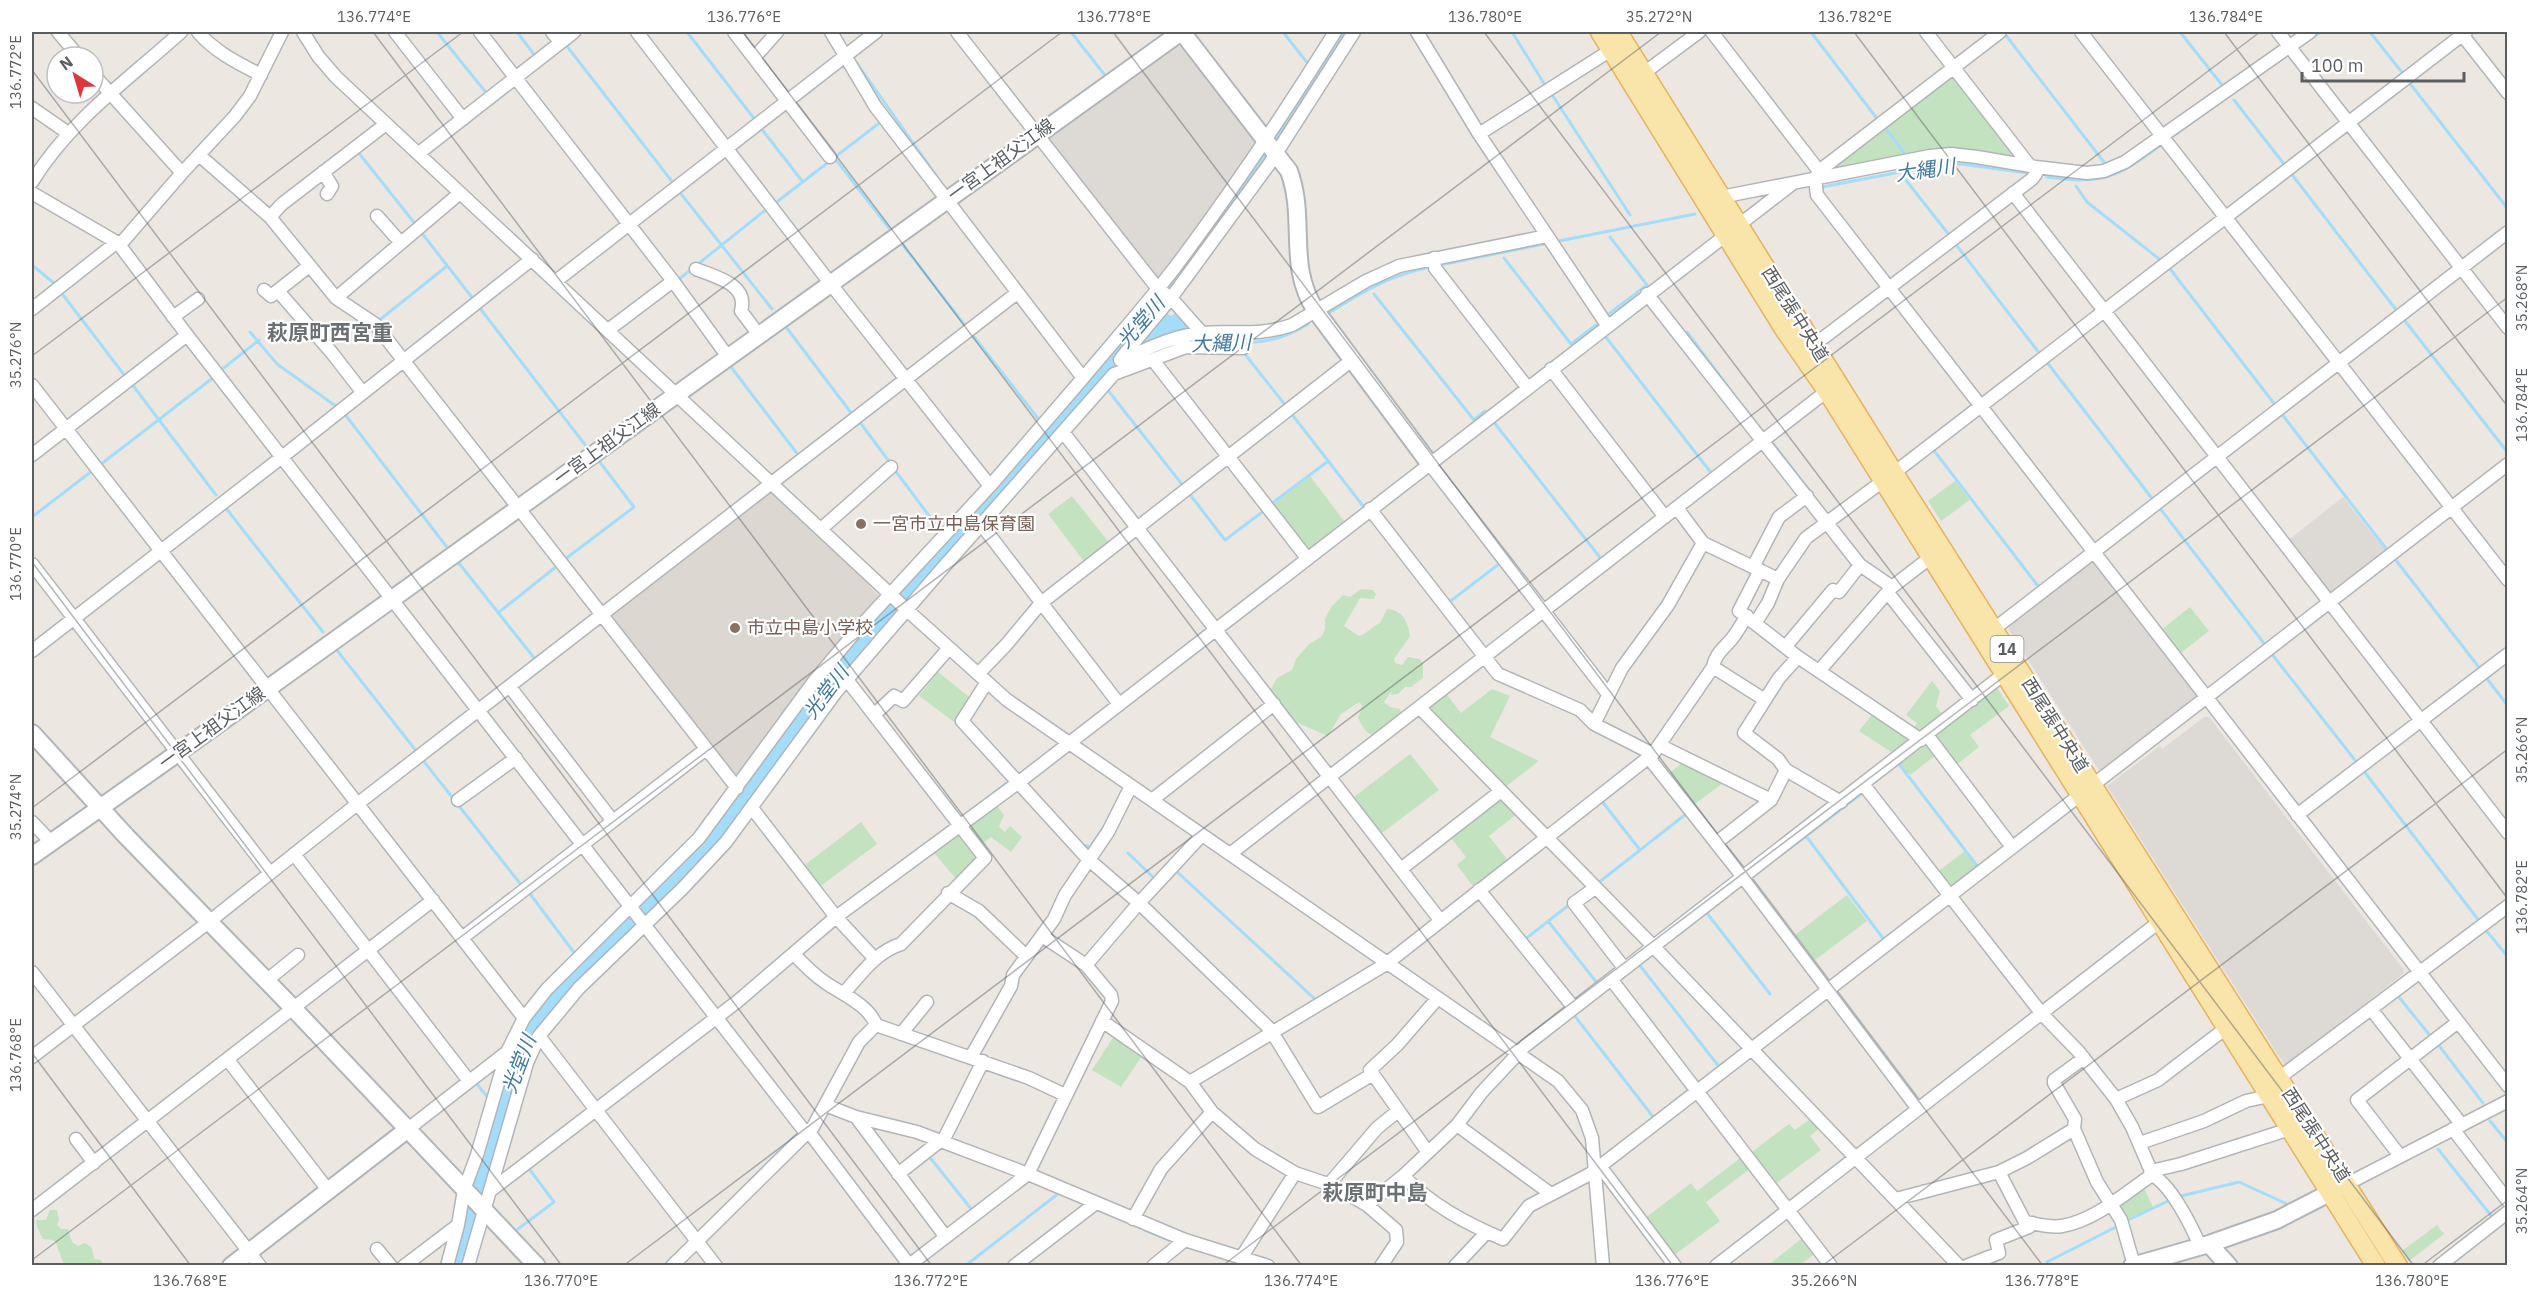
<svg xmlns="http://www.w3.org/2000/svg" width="2539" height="1297" viewBox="0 0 2539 1297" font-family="'IBM Plex Sans','Noto Sans JP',sans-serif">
  <rect width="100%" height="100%" fill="#ece8e1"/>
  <path fill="#dddad6" d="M1178,46L1184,48L1258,143L1158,285L1048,143L1049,139Z
    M2343,497L2387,552L2329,597L2286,542Z
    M2090,559L2097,561L2199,692V698L2100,772L2009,630V622Z
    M2204,717H2209L2404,970L2403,974L2285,1066L2107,786L2160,746L2162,749Z"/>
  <path fill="#dcd7d0" d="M775,491L871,581L868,585L880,597L739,779H734L608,615L766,492Z"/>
  <path fill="#c3e2bf" d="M1954,73L2019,157L1978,150H1954L1909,157L1885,126Z
    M1883,127L1907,157L1825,173Z
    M1310,476L1344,521L1305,552L1270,507Z
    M1955,481L1970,500L1941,521L1928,501Z
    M1072,496L1111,545L1086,564L1048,514Z
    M1361,589L1373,590L1376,594L1374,599L1360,598L1344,626L1359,636C1368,633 1371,627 1380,623L1387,609C1403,610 1408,622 1410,636L1394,659L1395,663L1402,665L1408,657L1419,659L1423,663V678L1411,687H1405L1398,694L1391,695L1392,691L1384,702L1390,707L1400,709L1401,714L1376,736C1367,735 1362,726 1358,718L1362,706L1359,702L1341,714L1328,736L1289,719L1269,692L1277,678L1292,670L1296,659L1309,644L1321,637L1325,630V619L1331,607L1343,595L1350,597Z
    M2190,607L2209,631L2178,655L2160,631Z
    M938,672L973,700L957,724L919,696Z
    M1932,681L1940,691L1936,706L1943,716L1923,732L1913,729L1917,723L1906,715Z
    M1996,686L2009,706L1970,735L1979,747L1956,765L1936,739V733Z
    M1492,689L1510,696L1490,737L1539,761L1505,787L1430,710L1429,705L1445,692L1461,713Z
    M1875,711L1913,738L1894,754L1859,731Z
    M1924,746H1929L1936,755L1910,775L1900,764Z
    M1410,754L1439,790L1378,836L1350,800Z
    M1686,760L1727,780L1691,807L1667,775Z
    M1498,795L1518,813L1489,836L1509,862L1475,889L1457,865L1466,857L1448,834Z
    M997,806L1004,815L999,827L1005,832L1010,826L1022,837L1011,852L991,837L980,845L967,828Z
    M861,822L877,844L818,888L802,867Z
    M962,833L978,859L957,880L934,853Z
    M1965,851L1977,867L1949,889L1936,873Z
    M1847,895L1867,921L1811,963L1791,938Z
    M1116,1033L1144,1053L1121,1087L1092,1070Z
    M1812,1118L1821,1127L1810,1136L1821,1150L1774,1185L1749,1154L1789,1124L1795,1130Z
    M1743,1156L1751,1168L1706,1202L1720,1221L1673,1256L1644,1219L1691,1183L1697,1191Z
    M2143,1186L2153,1207L2125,1220L2118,1204Z
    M50,1210H57L59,1220L57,1225L61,1229H68L72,1242L78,1246L85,1243L92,1248L94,1259L101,1260L103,1265H64L56,1243L53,1240L43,1239L37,1227L36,1220H46Z
    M2437,1225L2444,1234L2409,1261L2402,1251Z
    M1805,1236L1817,1252L1800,1265L1767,1266Z"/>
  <path fill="#a4ddf9" d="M1165,313L1172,316L1175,313L1191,331L1140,345Z"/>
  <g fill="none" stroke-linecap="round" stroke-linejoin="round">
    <path stroke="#a4ddf9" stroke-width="3" d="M437,32L488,95
      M517,32L536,57
      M687,32L756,121
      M1071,32L1104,74
      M1283,32L1309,65
      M1512,32L1545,85
      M1811,32L1878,120
      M2180,32L2222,85
      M2370,32L2404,75
      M2004,33L2107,166
      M2313,37L2321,32
      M566,45L674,184
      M856,62L935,174
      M2408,81L2508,209
      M1551,93L1630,215
      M2234,100L2284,164
      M1884,126L1905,154
      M760,127L803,182
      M2173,136L2236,91
      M358,152L416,225
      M833,156L889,228
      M835,157L882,121
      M2290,172L2397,311
      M2047,177C2104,185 2117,177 2161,145
      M1905,179L1950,236
      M2076,186L2087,202L2163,262
      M1822,187L1937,165L1961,164L2028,173
      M678,190L772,309
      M774,204L830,161
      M421,232L474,300
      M1559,241L1695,214
      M1954,242L2040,354
      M903,245L967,328
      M1504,258L1571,344L1596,325
      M32,265L55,284
      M1440,265L1544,244
      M2167,265L2276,406
      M678,280L768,208
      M60,291L125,376
      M1374,294L1474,420L1485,411
      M479,307L586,446
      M1330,312C1363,292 1388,276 1426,268
      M1610,313L1647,285L1610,237
      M2402,317L2508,453
      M377,322L447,266
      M786,327L852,414
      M250,332L277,364L337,407
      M1683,332L1685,334L1687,332L1734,395
      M971,333L1040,421
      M1605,336L1712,474
      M1245,343C1269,342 1287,337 1308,324
      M1244,353L1286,406
      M2046,361L2154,501
      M731,367L799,456
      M220,371L259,340
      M1099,374L1114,368
      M131,383L216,495
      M1107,389L1184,487
      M344,413L446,546
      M1291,413L1363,506
      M2281,413L2388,551
      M859,421L891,464
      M1493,421L1602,560
      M1771,441L1812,494
      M1932,448L2038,586
      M100,465L214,377
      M894,469L942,533
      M1188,492L1225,540L1265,510
      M1271,504L1327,462
      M225,507L323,632
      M2159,507L2266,646
      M32,517L92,471
      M1835,524L1859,506
      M2395,559L2481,670
      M564,560L634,507L599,461
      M458,562L535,659L532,661
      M1448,603L1499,564
      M498,613L557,566
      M336,649L417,752
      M2271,653L2358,764
      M2485,676L2508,706
      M422,759L522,886
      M1899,764L1978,867
      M2363,770L2480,922
      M995,792L1010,781
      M1601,800L1640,850
      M1806,836L1885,941
      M1083,845L1090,847L1103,828
      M1128,853L1155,879L1157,877
      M1781,855L1865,791
      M1175,870L1317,1001
      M1598,883L1686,814
      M528,891L575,954
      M1706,912L1770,994
      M1548,921L1597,983L1599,981
      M2485,929L2508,957
      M1523,941L1570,904
      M1638,963L1720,1068
      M2398,996L2432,1038
      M1574,1015L1654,1118
      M2437,1043L2483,1103
      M476,1083L490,1100
      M495,1107L500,1113
      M2490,1121L2508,1143
      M2438,1149L2493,1218
      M928,1155L972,1210
      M749,1182L795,1136
      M2177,1197L2239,1182L2287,1204
      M2126,1221L2170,1200
      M518,1229L554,1202L530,1170
      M1145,1230L1174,1242
      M1214,1255L1239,1263
      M2047,1262L2118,1226
      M664,1266L671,1258
      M965,1266L1059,1193"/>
    <path stroke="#a4ddf9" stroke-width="20" d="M457,1266L464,1232L509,1086L525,1038L538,1019L600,950L646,910L708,846L753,789L798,725L847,664L1066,412L1169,290L1280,135L1345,32"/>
    <g stroke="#b2b5b8" stroke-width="15">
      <path id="street" d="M58,32L79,57
        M198,32C215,52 238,63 261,75
        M303,32L318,56L336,77L907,610L1007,700L1558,1081L1582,1110L1592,1138L1603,1266
        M395,32L463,119
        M480,32L673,281L728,357
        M552,32L560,42
        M637,32L830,283L990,486
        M734,32L830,157
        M831,32L875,106L1083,378C1114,341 1147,304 1176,266C1233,190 1285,112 1335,32
        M957,32L1158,289L1171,298L1202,333
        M1417,32L1479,134L1607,325
        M1712,32L1819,171L1815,179L1817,195L2508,1086
        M1926,32L2030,166
        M2081,32L2508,580
        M2278,32L2508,328
        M2460,32L2508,93
        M754,58L777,32
        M1644,73L1699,32
        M93,74L182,173
        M32,108L68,133
        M1479,134L1611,50
        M419,153L574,32
        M199,155L270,217L336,298L375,324L737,788
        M1819,171L2000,32
        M323,172L332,186L327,194
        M32,182C69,121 129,79 181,32
        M32,193L118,243L187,335L802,1128L812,1136L910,1266
        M2013,193L2508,833
        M1721,197L1930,156L1951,154L1977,157L2036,167L2087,173L2104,171L2125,162L2310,32
        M377,216L401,243
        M270,217L282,204L386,124
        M1434,258L1435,268L1527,387
        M696,269C715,277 749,284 741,311L759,335
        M556,281L876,32
        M264,290L271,296L309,266
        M278,291L332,353L363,393
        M1647,294L1860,565L1892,587
        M336,298L460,193
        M32,309L112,246L124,240L182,173L235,116L250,96L282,32
        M173,317L198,299
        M608,330L673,281
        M1814,345L2032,179L2036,174V167
        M1122,357L1171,298L1270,163L1354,32
        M1120,360C1146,350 1172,336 1200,333C1234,330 1257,337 1292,325L1366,281L1399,266L1547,236
        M1153,360L1307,558
        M1551,369L1665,517
        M32,385L524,1018
        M1063,432L1440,920
        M32,455L187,335
        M1429,463L1608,694
        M1894,473L2466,32
        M1677,508L1703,543
        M1370,509L1498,674L1580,710L1594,724
        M981,524L1119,704
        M821,529L891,467
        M32,564L270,873
        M1753,567L1779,517L1807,496
        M1760,570L1739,611L1798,657L1921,740
        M1888,593L1972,700
        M1756,622L1768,603L1778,579
        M1994,629L2508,232
        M1786,646L1833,590L1839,592L1860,565
        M32,651L282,457L532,259
        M1798,657L1779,678L1744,733L1778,759L1786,770L1841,802
        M1713,667L1765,700
        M1819,671L1892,587L1931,557
        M978,674L1006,645L1041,603L1352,360
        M987,682L962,721L1088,859L1139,903L1270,1029L1318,1107L1373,1074
        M510,687L612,820
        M1420,708L1653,946L1959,1266
        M874,715L894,696L903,701L949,648
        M1927,735L2012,847
        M1659,745L1771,800
        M1653,754L1594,724L1622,668L1668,605L1703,543L1778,579L1806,538L1883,481
        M1649,758L1743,877L1918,1109
        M1863,784L2042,1014L2078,1051L2116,1099L2132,1127L2151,1171L2149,1177C2124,1194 2094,1221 2062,1226C2050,1228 2037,1224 2025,1222L1999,1172
        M458,800L516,758
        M1152,800L1274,704
        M752,808L836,917L875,959
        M2297,815L2508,654
        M32,822L51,842
        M1716,843L1771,800L1786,770
        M294,854L469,1081
        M1230,854L1827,391
        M1401,869L1501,791
        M1595,888L1574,903L1624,968
        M1479,890L1574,1008
        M948,893L979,911L1026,956
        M462,938L706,749
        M794,954C804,965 814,975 826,983C842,994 869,1005 876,1025L1029,1078L1065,1095
        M1086,965L1139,903L1202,835
        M32,972L260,1266
        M1611,979L1831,1266
        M266,981L298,955
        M844,993C861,974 876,952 901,944L985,858L847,680
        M2371,1009L2462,1125
        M1102,1021L1190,1082L1212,1112L1255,1149L1295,1173L1334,1186L1367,1205L1396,1230L1397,1242L1381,1266
        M901,1034L927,1002
        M539,1036L716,1266
        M32,1057L210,921L356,805L1017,293
        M971,1057L1011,986L1013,975L1054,919L1065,895L1108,832L1131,786
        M2084,1058L2054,1080V1083L2075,1119L2074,1129L2097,1182L2121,1220L2134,1265
        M228,1060L328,1190
        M2279,1078L2508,906
        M1190,1082L1386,964L1653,754L1713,667C1715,655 1722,650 1729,642C1736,635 1741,624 1747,616
        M2116,1099L2158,1080L2226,1028
        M825,1105L856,1117L917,1132L1028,1174L1185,1240L1268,1266
        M856,1117L945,1236
        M1457,1125L1551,1194
        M408,1129L507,1052L524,1018L547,989L699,838L815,680L857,630L990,486L1083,378
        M2453,1129L2508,1201
        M76,1139L94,1163
        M2140,1143L2204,1121L2246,1101L2269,1096
        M1427,1151L1370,1070L1397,1045L1437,999
        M2400,1156L2357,1100L2458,1022
        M1600,1166L1675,1266
        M2151,1171L2181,1164L2290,1129
        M898,1174L945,1137L983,1061
        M2150,1174C2170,1182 2192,1227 2200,1246
        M1403,1176C1432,1205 1465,1223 1503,1239L1529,1206L1590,1174L2508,464
        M1330,1183L1377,1128L1398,1111
        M2347,1184L2508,1101
        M490,1191L738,1001L836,917L1019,782L1792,184
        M1896,1199L1999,1172L2027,1158L2074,1129
        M1367,1205L1403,1176L1457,1125L1482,1092L1525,1046L2004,674
        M32,1210L433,900
        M1133,1219L1161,1169L1212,1112
        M377,1249L391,1266
        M1241,1258L1295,1173
        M404,1266L458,1225L464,1190L477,1155L507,1052
        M447,1266L458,1225
        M468,1266L527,1063L539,1036L579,988L682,889L726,842L836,692L941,570L1114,374L1186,347L1243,348
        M672,1266L813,1127L859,1042L876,1025
        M908,1266L1028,1174L1112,1001L1111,995L1086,965L1042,936
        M1014,1266L1096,1203
        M1153,1266L1185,1240
        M1455,1266L1487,1232
        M1716,1266L2159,922
        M1966,1266L1999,1253L1996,1240L2029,1227L2033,1223
        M2439,1266L2508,1212"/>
    </g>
    <g stroke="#b1b5b8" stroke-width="20">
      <path id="secondary" d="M1182,32L1289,171C1307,220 1286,265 1316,311L1429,463
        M32,733L126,836L293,1008L537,1266
        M32,856L189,745L1181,32
        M2209,1244L2229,1266
        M231,1266L408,1129
        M2132,1266L2209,1244L2277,1220L2341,1187"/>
    </g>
    <g stroke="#e7b25f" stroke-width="21">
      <path id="primary" d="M1600,32L1784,329L1827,391L2376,1266
        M1618,32L1894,473L2398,1266"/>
    </g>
    <use href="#street" stroke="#fff" stroke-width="12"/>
    <use href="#secondary" stroke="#fff" stroke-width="16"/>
    <use href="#primary" stroke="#f9e4a9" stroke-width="18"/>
  </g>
  <path fill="none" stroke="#5a5e61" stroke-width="1.5" stroke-opacity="0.45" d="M373,32L1302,1266M743,32L1673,1266M1113,32L2043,1266M1484,32L2414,1266M1854,32L2508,899M2224,32L2508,407M32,70L932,1266M32,356L463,32M32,562L562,1266M32,808L1062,32M32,1053L191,1266M32,1260L1661,32M623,1266L2260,32M1222,1266L2508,297M1822,1266L2508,749M2421,1266L2508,1200"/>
  <g fill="#8d6e63" stroke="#fff" stroke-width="2">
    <circle cx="861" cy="524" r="6"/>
    <circle cx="735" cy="628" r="6"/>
  </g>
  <g text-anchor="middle" stroke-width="4.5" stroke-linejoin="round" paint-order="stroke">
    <rect fill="#fff" stroke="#8c8e90" stroke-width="1.5" x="1990.5" y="636" width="33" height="26" rx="4.5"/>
    <g font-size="16" font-weight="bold" fill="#5a5e61">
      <text x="2007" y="655">14</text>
    </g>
    <g font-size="18" fill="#5a5e61" stroke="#fff">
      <text transform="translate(1001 160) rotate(-36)" y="6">一宮上祖父江線</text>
      <text transform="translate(1795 314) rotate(58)" y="6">西尾張中央道</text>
      <text transform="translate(607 444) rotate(-36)" y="6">一宮上祖父江線</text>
      <text transform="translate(2055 725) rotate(58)" y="6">西尾張中央道</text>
      <text transform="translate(212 728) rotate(-36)" y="6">一宮上祖父江線</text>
      <text transform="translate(2316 1135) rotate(57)" y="6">西尾張中央道</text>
    </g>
    <g font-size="18" fill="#785e54" stroke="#fff" text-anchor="start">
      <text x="873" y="530">一宮市立中島保育園</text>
      <text x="747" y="634">市立中島小学校</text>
    </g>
    <g font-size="20" font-style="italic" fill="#417aa1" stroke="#fff">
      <text transform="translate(1925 170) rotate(-8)" y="7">大縄川</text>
      <text transform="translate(1141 322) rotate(-49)" y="7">光堂川</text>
      <text transform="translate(1221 343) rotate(-2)" y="7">大縄川</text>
      <text transform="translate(826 692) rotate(-53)" y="7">光堂川</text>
      <text transform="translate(519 1064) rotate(-69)" y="7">光堂川</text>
    </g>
    <g font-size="21" font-weight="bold" fill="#6b7073" stroke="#fff">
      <text x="330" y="340">萩原町西宮重</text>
      <text x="1375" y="1200">萩原町中島</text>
    </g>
  </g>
  <rect width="2539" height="1297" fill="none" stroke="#ffffff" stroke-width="66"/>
  <g transform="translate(75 75) rotate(323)"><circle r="28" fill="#ffffff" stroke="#bdbfc0" stroke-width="1.5"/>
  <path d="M0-4.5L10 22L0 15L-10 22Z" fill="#dd373b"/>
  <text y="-9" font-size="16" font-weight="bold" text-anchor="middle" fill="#5a5e61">N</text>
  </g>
  <path d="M2302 72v9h162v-9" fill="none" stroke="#5a5e61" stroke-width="3"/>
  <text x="2311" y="72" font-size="18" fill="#5a5e61" stroke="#ffffff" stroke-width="4.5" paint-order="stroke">100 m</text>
  <rect x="33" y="33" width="2473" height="1231" fill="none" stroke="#5a5e61" stroke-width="2"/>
  <g font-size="15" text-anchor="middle" fill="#5a5e61">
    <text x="374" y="22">136.774°E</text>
    <text x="744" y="22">136.776°E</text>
    <text x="1114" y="22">136.778°E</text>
    <text x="1485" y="22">136.780°E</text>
    <text x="1659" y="22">35.272°N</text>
    <text x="1855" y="22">136.782°E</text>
    <text x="2226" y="22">136.784°E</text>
    <text transform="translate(16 72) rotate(-90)" y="5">136.772°E</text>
    <text transform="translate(2522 298) rotate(-90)" y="5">35.268°N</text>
    <text transform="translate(16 355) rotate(-90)" y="5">35.276°N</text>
    <text transform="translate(2522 405) rotate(-90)" y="5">136.784°E</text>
    <text transform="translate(16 564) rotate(-90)" y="5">136.770°E</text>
    <text transform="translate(2522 750) rotate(-90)" y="5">35.266°N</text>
    <text transform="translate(16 807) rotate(-90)" y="5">35.274°N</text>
    <text transform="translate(2522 897) rotate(-90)" y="5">136.782°E</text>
    <text transform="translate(16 1055) rotate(-90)" y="5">136.768°E</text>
    <text transform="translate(2522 1201) rotate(-90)" y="5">35.264°N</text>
    <text x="190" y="1286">136.768°E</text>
    <text x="561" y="1286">136.770°E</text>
    <text x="931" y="1286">136.772°E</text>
    <text x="1301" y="1286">136.774°E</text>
    <text x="1672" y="1286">136.776°E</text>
    <text x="1824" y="1286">35.266°N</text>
    <text x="2042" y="1286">136.778°E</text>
    <text x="2412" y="1286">136.780°E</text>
  </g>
</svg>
